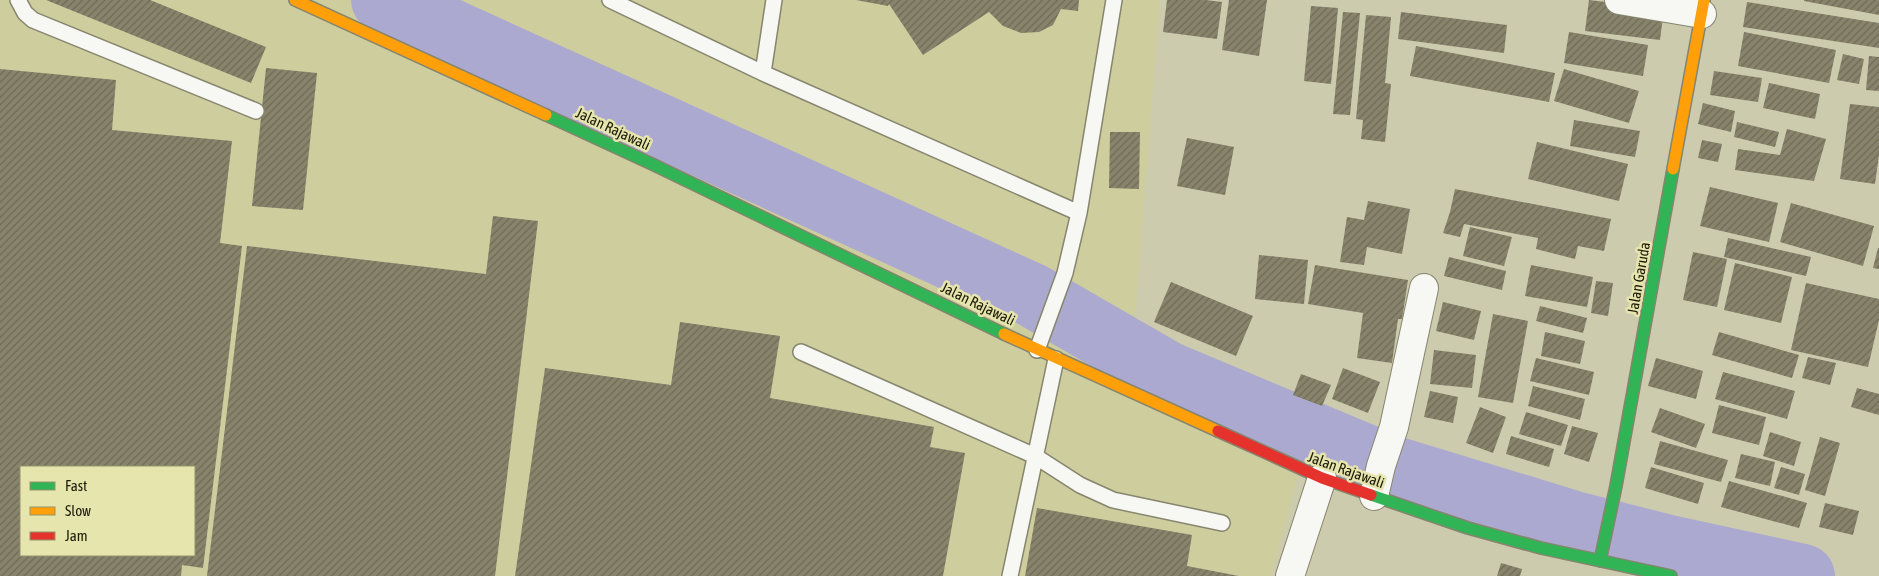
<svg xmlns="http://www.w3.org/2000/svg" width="1879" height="576" viewBox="0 0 1879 576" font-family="'Asap Condensed',sans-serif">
  <defs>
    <pattern id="building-hatch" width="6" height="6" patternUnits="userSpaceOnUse" patternTransform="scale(1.25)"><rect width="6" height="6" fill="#88836b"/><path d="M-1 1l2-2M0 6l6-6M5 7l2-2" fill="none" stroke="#6e6a56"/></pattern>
  </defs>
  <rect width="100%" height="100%" fill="#cccbae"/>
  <path fill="#cecd9e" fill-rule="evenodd" d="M0,0H1160L1130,385L1300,468L1271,576H0ZM21,467H194V555H21Z"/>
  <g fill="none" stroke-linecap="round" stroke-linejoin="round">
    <path stroke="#aca9d0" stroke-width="64" d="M383,0L1032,295L1167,373L1394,468L1578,524L1669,547L1803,576"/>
  </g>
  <path fill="url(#building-hatch)" fill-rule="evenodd" d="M46,0H150L266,47L251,83Z
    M856,0H1079L1078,11L1061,9L1053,25L1039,32L1021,33L1003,26L989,12L923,55L889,4L888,6Z
    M1167,0H1206L1222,2L1217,39L1163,32Z
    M1229,0H1267L1259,56L1222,50Z
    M1589,0L1664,9L1660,40L1585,31Z
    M1804,0H1879V15L1804,1Z
    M1747,2L1879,23V48L1743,27Z
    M1311,6L1338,8L1331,84L1304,81Z
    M1343,12L1360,13L1350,115L1333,114Z
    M1401,12L1507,25L1504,53L1398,39Z
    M1366,15L1391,17L1385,83L1391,84L1385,142L1361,139L1363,120L1356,119Z
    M1569,32L1648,45L1643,76L1564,63Z
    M1744,32L1836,50L1829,83L1738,66Z
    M1416,46L1555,73L1549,102L1410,76Z
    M1843,54L1864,59L1859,84L1837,80Z
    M1869,56L1879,57V91L1866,90Z
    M266,68L317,73L303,210L252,206Z
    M0,69L116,80L112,130L232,141L220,243L242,246L203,568L182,565L181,576H0ZM21,467H194V555H21Z
    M1564,69L1639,91L1629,123L1554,101Z
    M1714,71L1762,78L1758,102L1710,95Z
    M1769,83L1820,94L1815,119L1763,108Z
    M1703,103L1735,111L1731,132L1698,124Z
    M1850,104L1879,107V155L1875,184L1840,179Z
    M1574,120L1640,131L1635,157L1570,146Z
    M1737,122L1779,132L1775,147L1734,137Z
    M1787,129L1826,139L1814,181L1735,170L1738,149L1780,155Z
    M1110,132H1140L1139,189L1109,188Z
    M1187,138L1234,147L1225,195L1177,186Z
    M1702,140L1722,144L1718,162L1698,158Z
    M1537,142L1628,164L1619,201L1528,179Z
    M1710,187L1778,203L1769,242L1700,226Z
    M1455,189L1611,219L1604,251L1578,246L1575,259L1536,249L1538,238L1464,224L1460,237L1443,233L1450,212Z
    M1368,201L1410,209L1402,254L1367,247L1364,265L1340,262L1347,217L1364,220Z
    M1791,203L1874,226L1863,266L1780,242Z
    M493,216L538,221L495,576H207L247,246L486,274Z
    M1470,227L1512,237L1504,266L1463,256Z
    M1728,238L1811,257L1806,276L1724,257Z
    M1878,248H1879V269L1873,268Z
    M1693,252L1727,259L1717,307L1683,300Z
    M1259,255L1308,260L1304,304L1255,299Z
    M1449,257L1506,271L1502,290L1444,276Z
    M1735,263L1792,277L1781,323L1724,310Z
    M1315,265L1408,280L1402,319H1398L1392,363L1357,358L1363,313L1308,304Z
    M1531,265L1593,277L1587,307L1525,296Z
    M1596,281L1613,283L1608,316L1591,313Z
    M1171,282L1253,316L1236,356L1154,322Z
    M1806,283L1879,299V320L1868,367L1791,350Z
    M1443,302L1481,311L1474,340L1436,331Z
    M1540,306L1587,318L1583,333L1536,321Z
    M1493,314L1528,321L1513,403L1478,397Z
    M680,322L780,336L770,398L934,427L930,447L965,453L943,576H515L545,368L671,385Z
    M1545,332L1585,341L1580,364L1541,356Z
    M1719,332L1799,355L1792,378L1712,355Z
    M1434,350L1476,355L1472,388L1430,384Z
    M1808,357L1836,363L1830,385L1802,378Z
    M1536,358L1594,372L1589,395L1530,381Z
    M1656,358L1703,371L1696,399L1648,386Z
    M1343,368L1380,382L1368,413L1332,399Z
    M1723,372L1795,391L1787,419L1715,399Z
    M1301,374L1331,385L1322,406L1293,395Z
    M1533,386L1585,399L1580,420L1528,406Z
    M1857,388L1879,394V415L1851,407Z
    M1430,391L1458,397L1453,423L1424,417Z
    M1719,405L1766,417L1759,445L1712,433Z
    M1480,407L1506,417L1493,453L1466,443Z
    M1660,408L1705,424L1696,448L1651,432Z
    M1526,412L1568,425L1561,446L1519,434Z
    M1572,426L1598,433L1589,462L1564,454Z
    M1770,432L1801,442L1794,466L1763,456Z
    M1511,436L1554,449L1549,467L1506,454Z
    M1820,437L1840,443L1825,496L1805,490Z
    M1660,441L1728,460L1721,482L1654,464Z
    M1741,454L1775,462L1770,486L1735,478Z
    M1651,467L1704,483L1698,504L1645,488Z
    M1781,467L1805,474L1799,495L1774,488Z
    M1729,481L1807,503L1799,528L1721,507Z
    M1825,503L1859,511L1853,535L1819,527Z
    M1037,508L1192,535L1187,566L1239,576H1025Z
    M1501,563L1522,569L1520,576H1497Z"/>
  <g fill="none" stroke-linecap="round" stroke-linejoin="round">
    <g stroke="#86856e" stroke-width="18">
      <path id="lane" d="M18,0L25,13L33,20L256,111
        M610,0L763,73L1079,213
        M763,73L774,0
        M1037,350L1065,273L1079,213L1114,0
        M801,352L1035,456L1080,485L1113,500L1222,523
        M1010,576L1056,359"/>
    </g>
    <g stroke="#86856e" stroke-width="30">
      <path id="street" d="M1619,0L1702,14
        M1374,496L1381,466L1394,427L1424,288
        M1290,576L1322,478"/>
    </g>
    <g stroke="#86856e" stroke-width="14">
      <path id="fast" d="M546,115L652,164L1004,334
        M1371,495L1468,528L1541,548L1671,576
        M1600,561L1616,486L1673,169"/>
    </g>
    <g stroke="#86856e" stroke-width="14">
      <path id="slow" d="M295,0L546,115
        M1673,169L1704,0
        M1004,334L1218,431"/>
    </g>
    <g stroke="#86856e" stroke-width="14">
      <path id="jam" d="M1218,431L1322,478L1371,495"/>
    </g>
    <use href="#lane" stroke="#f7f7f3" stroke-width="15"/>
    <use href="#street" stroke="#f7f7f3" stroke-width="28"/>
    <use href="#fast" stroke="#30b455" stroke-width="11"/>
    <use href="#slow" stroke="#ff9f0a" stroke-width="11"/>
    <use href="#jam" stroke="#e5322d" stroke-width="11"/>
  </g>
  <g text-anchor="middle" stroke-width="5" stroke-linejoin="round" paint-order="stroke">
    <g font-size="15" fill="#1a1905" stroke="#e6e5ae">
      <text transform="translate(613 129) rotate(25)" y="5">Jalan Rajawali</text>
      <text transform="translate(1639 278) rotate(-80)" y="5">Jalan Garuda</text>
      <text transform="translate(978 304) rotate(26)" y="5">Jalan Rajawali</text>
      <text transform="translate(1346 470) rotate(20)" y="5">Jalan Rajawali</text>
    </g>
  </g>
  <rect x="20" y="466" width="175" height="90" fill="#e6e5ae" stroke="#94936a"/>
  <rect x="30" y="482" width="25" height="8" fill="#30b455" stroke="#94936a"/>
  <text x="65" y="491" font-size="15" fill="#1a1905">Fast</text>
  <rect x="30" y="507" width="25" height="8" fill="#ff9f0a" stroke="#94936a"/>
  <text x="65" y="516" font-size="15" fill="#1a1905">Slow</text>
  <rect x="30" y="532" width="25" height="8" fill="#e5322d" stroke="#94936a"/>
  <text x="65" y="541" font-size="15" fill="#1a1905">Jam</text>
</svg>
